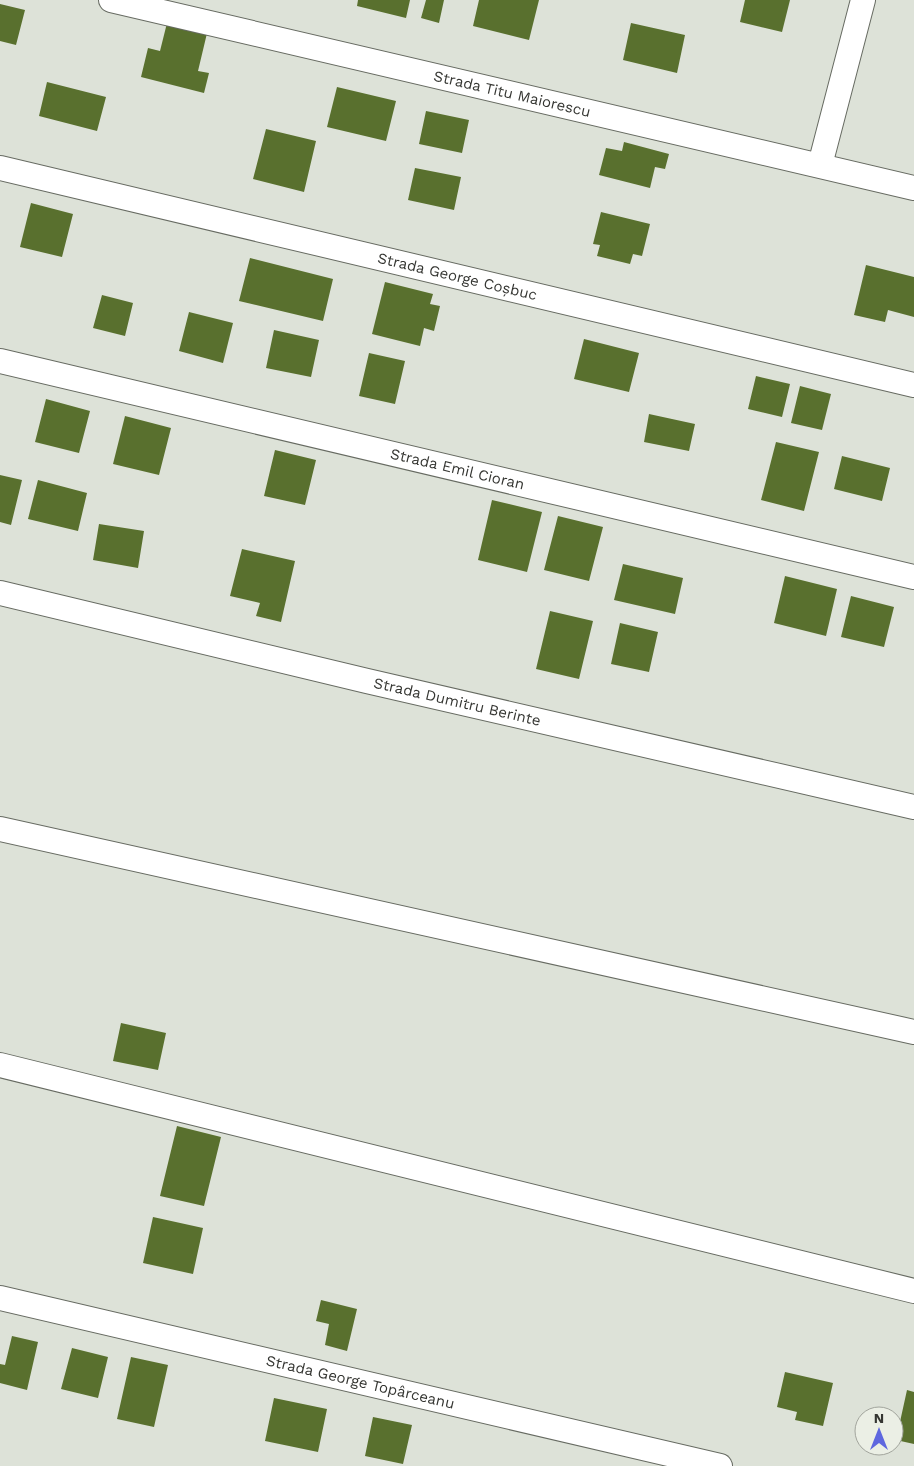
<svg xmlns="http://www.w3.org/2000/svg" width="914" height="1466" viewBox="0 0 914 1466" font-family="'Work Sans',sans-serif">
  <rect width="100%" height="100%" fill="#dde2d8"/>
  <path fill="#59702e" d="M358,0H410L406,18L357,6Z
    M426,0H444L439,23L421,18Z
    M479,0H539L529,40L473,26Z
    M745,0H790L782,32L740,22Z
    M0,4L25,10L16,45L0,41Z
    M168,19L208,29L198,71L209,73L204,93L141,77L148,48L160,51Z
    M631,23L685,35L677,73L623,60Z
    M47,82L106,97L97,131L39,116Z
    M337,87L396,101L386,141L327,127Z
    M426,111L469,120L462,153L419,144Z
    M266,129L316,141L304,192L253,179Z
    M624,142L669,154L665,169L655,167L650,188L599,175L606,148L622,151Z
    M415,168L461,177L454,210L408,200Z
    M31,203L73,214L62,257L20,247Z
    M601,212L650,224L642,256L633,254L630,264L597,256L600,245L593,244Z
    M250,258L333,279L323,321L239,301Z
    M866,265L914,277V317L888,310L885,322L854,315Z
    M385,282L433,294L430,304L440,306L434,331L424,328L420,346L372,334Z
    M102,295L133,303L125,336L93,328Z
    M189,312L233,323L223,363L179,351Z
    M274,330L319,340L311,377L266,368Z
    M584,339L639,353L629,392L574,379Z
    M369,353L405,361L395,404L359,396Z
    M756,376L790,384L782,417L748,409Z
    M800,386L831,394L822,430L791,423Z
    M46,399L90,411L79,453L35,442Z
    M649,414L695,424L689,451L644,442Z
    M125,416L171,428L159,475L113,464Z
    M776,442L819,452L804,511L761,500Z
    M275,450L316,460L305,505L264,496Z
    M842,456L890,468L882,501L834,489Z
    M0,475L22,480L11,525L0,522Z
    M38,480L87,493L78,531L28,519Z
    M492,500L542,512L527,572L478,560Z
    M558,516L603,527L589,581L544,570Z
    M99,524L144,531L138,568L93,560Z
    M242,549L295,561L281,622L256,616L260,603L230,596Z
    M623,564L683,578L675,614L614,600Z
    M785,576L837,589L826,636L774,623Z
    M851,596L894,607L884,647L841,637Z
    M550,611L593,621L579,679L536,669Z
    M620,623L658,632L649,672L611,664Z
    M121,1023L166,1033L158,1070L113,1061Z
    M177,1126L221,1137L204,1206L160,1196Z
    M153,1217L203,1228L193,1274L143,1263Z
    M321,1300L357,1309L347,1351L325,1345L329,1324L316,1321Z
    M12,1336L38,1342L27,1390L0,1383V1364L5,1365Z
    M72,1348L108,1357L98,1398L61,1389Z
    M131,1357L168,1365L154,1427L117,1419Z
    M785,1372L833,1383L823,1426L795,1420L797,1412L777,1407Z
    M907,1390L914,1392V1444L896,1440Z
    M274,1398L327,1409L318,1452L265,1441Z
    M373,1417L412,1425L403,1464L365,1456Z"/>
  <g fill="none" stroke-linecap="round" stroke-linejoin="round">
    <g stroke="#676b62" stroke-width="26">
      <g id="street">
        <path id="s1" d="M111,0L914,188"/>
        <path d="M820,165L863,0"/>
        <path id="s2" d="M0,168L914,385"/>
        <path id="s3" d="M0,361L914,577"/>
        <path id="s4" d="M0,593L367,681L914,807"/>
        <path d="M0,829L914,1032"/>
        <path d="M0,1065L914,1291"/>
        <path id="s5" d="M0,1298L720,1466"/>
      </g>
    </g>
    <use href="#street" stroke="#fff" stroke-width="24"/>
  </g>
  <g text-anchor="middle" stroke-width="5" stroke-linejoin="round" paint-order="stroke">
    <g font-size="15" fill="#353632" stroke="#ebefe5">
      <text dy="5" stroke="none"><textPath href="#s1" startOffset="412">Strada Titu Maiorescu</textPath></text>
      <text dy="5" stroke="none"><textPath href="#s2" startOffset="470">Strada George Coșbuc</textPath></text>
      <text dy="5" stroke="none"><textPath href="#s3" startOffset="470">Strada Emil Cioran</textPath></text>
      <text dy="5" stroke="none"><textPath href="#s4" startOffset="470">Strada Dumitru Berinte</textPath></text>
      <text dy="5" stroke="none"><textPath href="#s5" startOffset="370">Strada George Topârceanu</textPath></text>
    </g>
  </g>
  <g transform="translate(879 1431)"><circle r="24" fill="#ebefe5" stroke="#a2a59d"/>
  <path d="M0-4L9 19L0 12L-9 19Z" fill="#5e67df"/>
  <text y="-8" font-size="14" font-weight="bold" text-anchor="middle" fill="#353632">N</text>
  </g>
</svg>
